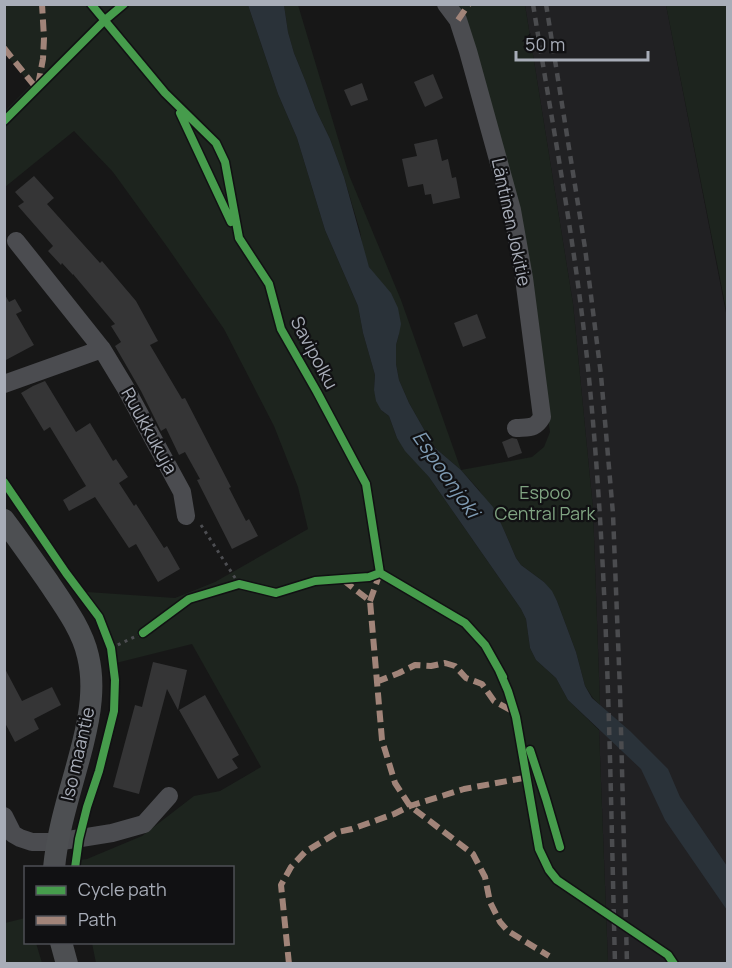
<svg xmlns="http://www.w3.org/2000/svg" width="732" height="968" viewBox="0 0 732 968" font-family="Manrope,sans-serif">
  <rect width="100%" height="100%" fill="#171717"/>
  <path fill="#212123" d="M525,5H666L727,318V963H608L599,730L600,705L593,509L573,304Z"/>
  <path fill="#1d241e" d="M5,5H248L278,94L297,138L325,230L358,306L363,333L375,375L374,390L381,410L389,416L397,438L429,477L521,609L526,619L530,648L536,660L556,678L568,700L599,730L608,963H96L92,943L232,942V868L80,867V860L87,859L142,836L194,796L220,791L261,767L192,644L116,663L108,627L87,592L175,598L215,582L308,529L298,487L274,426L224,329L168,248L113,172L74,131L5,187V111L31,85L5,53Z
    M284,5H298L349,175L401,300L461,470L532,457L544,447L550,432L516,210L455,5H525L573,304L593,509L600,705L593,698L585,686L576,652L557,601L544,582L521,565L516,558L504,530L479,490L461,470L434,447L409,403L399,380L396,364V345L399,334L375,276L369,267L364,256L360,231L344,177L330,139L316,110L305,80L294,53L288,32Z
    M666,5H727V318V314Z
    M25,918L26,942L36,943L42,963H5V923Z"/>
  <path fill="#2a3239" d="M248,5H284L288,32L294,53L305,80L316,110L330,139L344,177L369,267L391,293L398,308L401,324L399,334L396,345V364L399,380L409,403L434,447L461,470L493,507L504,530L516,558L521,565L544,582L552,591L557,601L576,652L585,686L592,698L630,731L668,769L680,797L727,866V910L665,820L641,769L568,700L556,678L536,660L530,648L526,619L521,609L429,477L405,451L397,438L389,416L381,410L376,401L374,390L375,375L363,333L358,306L325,230L297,138L278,94Z"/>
  <path fill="#353536" d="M433,74L443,98L425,107L414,82Z
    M362,83L368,100L351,106L344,90Z
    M437,139L442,161L448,159L452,178L456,177L460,198L433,204L431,194L425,195L423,184L408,187L402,159L417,156L414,144Z
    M34,176L54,198L47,204L100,263L102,261L136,301L158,341L150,345L182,399L185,398L231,487L229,488L246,521L249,519L258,536L232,549L197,480L200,479L185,452L179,455L166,428L161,431L141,391L115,346L121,342L111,326L115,324L73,274V275L62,263L61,265L48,251L53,246L18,206L24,202L15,192Z
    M4,293L9,302L15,299L22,311L16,314L34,345L4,361Z
    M477,314L486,338L463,347L454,323Z
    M45,381L76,432L90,423L113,461L116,459L128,477L119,483L134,506L136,504L164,548L167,546L180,569L158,582L136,544L129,548L95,497L69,511L63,500L86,486L50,427L44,431L21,393L33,386Z
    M512,438L517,439L522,453L508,458L502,442Z
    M153,662L187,670L178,710L167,689L139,794L113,787L135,705L142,707Z
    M4,667L22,701L52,687L61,705L34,719L39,729L15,742L4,721Z
    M205,695L239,755L232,759L238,768L218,779L179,710Z"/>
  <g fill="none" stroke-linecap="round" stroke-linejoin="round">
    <path stroke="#4d4e52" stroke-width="3" stroke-dasharray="3 4.5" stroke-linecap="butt" d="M201,525L239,584
      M111,648L143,633"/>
    <path stroke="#4b4c50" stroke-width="18" d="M446,4L458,20L468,51L512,210L524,278L542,417C535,429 530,427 516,428
      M16,241L102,349L125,387L182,492L186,516
      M4,384L102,349
      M4,816L13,834L20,838L32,842H56L112,833L144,824L169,796"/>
    <path stroke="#4d4f52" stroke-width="22" d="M4,520C19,540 33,560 47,580C63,604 82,629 88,656C95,685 90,715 83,743C73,784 58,825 54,868
      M61,942L67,964"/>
    <path stroke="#4b4c4f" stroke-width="4.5" stroke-dasharray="8 6" stroke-linecap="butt" d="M533,4C553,129 577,253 589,378C608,573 610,768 615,964
      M546,4L585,248L601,375L613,514L620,691L627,964"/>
    <path stroke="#a18479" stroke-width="6" stroke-dasharray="12 6" stroke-linecap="butt" d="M458,20L469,4
      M4,48L37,89
      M38,85L43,59L44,38L42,4
      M343,580L370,601L382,740L395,783L410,806L473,854L485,877L490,902L500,922L508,931L549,956
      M370,601L380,573
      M376,682L399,673L415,665L431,666L445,663L455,666L466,678L482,684L494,701L516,713
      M289,964L281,885L291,867L305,852L338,832L352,829L394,814L410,806L464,789L529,777"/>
    <g stroke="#111113" stroke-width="11">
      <path id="cycleway" d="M91,4L165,93L216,143L225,162L239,238L269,284L281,329L317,392L366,484L380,573
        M180,113L231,222
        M4,121L105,20L124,4
        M4,482L66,573L99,617L111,648L115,680L114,711L99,771L87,807L79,839L75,868
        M380,573L465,623L485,645L503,677
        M143,633L189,599L239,584L276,593L315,581L369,577L380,573
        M499,670L508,691L516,717L539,849L549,870L557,880L668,955L674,964
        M530,750L546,799L560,847"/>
    </g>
    <use href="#cycleway" stroke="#469c4c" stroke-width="8"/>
  </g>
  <g text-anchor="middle" stroke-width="4.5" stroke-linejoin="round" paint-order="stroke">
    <g font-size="18" fill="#a8adb8" stroke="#111113">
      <text transform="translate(511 222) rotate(78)" y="6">Läntinen Jokitie</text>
      <text transform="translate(314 353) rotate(62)" y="6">Savipolku</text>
      <text transform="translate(149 431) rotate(61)" y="6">Ruukkukuja</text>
      <text transform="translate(78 754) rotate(-77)" y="6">Iso maantie</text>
    </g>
    <g font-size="18" fill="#7fa381" stroke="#111113">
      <text x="545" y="499">Espoo<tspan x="545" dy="21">Central Park</tspan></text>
    </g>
    <g font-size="20" font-style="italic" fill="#7f9bb3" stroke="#111113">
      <text transform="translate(446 474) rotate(55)" y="7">Espoonjoki</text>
    </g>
  </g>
  <rect width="732" height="968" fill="none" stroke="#a8adb8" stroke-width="12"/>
  <rect x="24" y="866" width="210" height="78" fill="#111113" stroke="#4d4f55" stroke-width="1.5"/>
  <rect x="36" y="886" width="30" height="9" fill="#469c4c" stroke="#4d4f55" stroke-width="1.5"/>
  <text x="78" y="896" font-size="18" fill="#a8adb8">Cycle path</text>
  <rect x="36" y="916" width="30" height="9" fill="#a18479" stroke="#4d4f55" stroke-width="1.5"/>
  <text x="78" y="926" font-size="18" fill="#a8adb8">Path</text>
  <path d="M516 51v9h132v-9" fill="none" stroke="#a8adb8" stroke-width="3"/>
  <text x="525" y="51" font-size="18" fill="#a8adb8" stroke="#111113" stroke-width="4.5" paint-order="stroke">50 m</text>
</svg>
